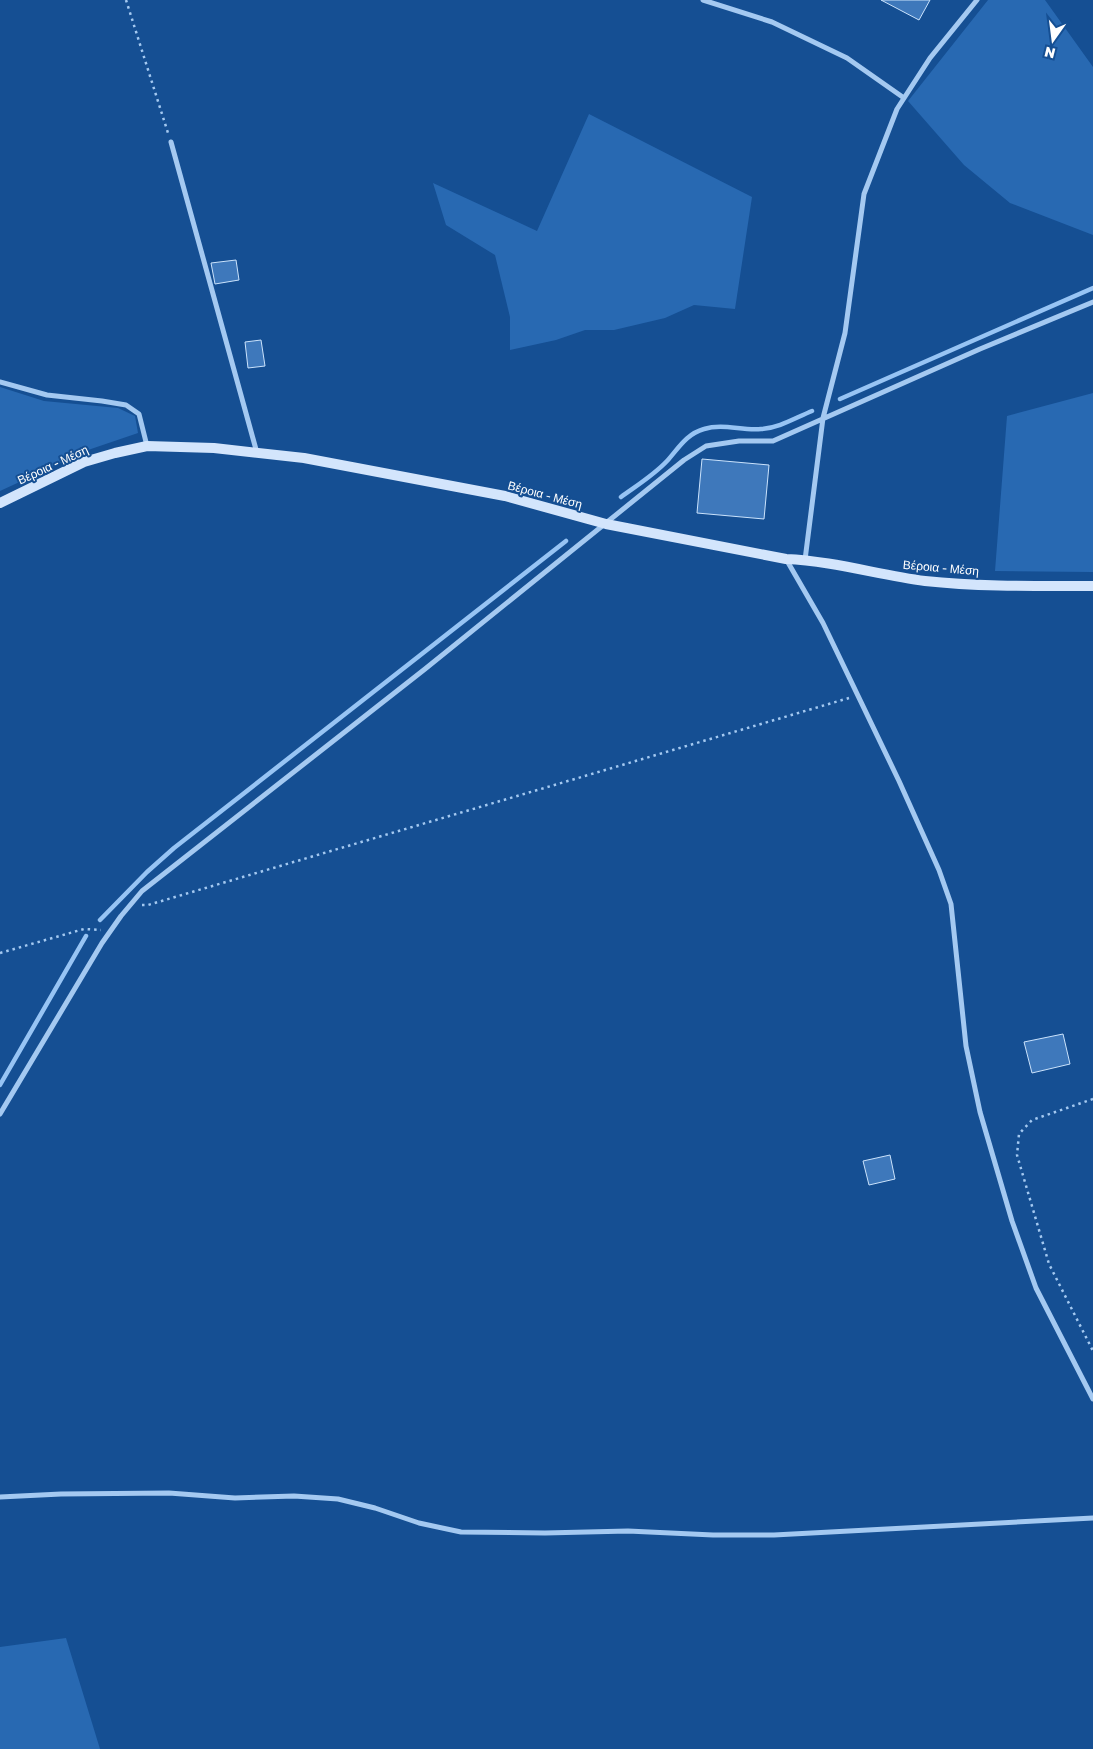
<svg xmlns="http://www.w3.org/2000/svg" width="1093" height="1749" viewBox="0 0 1093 1749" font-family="'Golos Text',sans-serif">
  <rect width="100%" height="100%" fill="#154f93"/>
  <path fill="#2869b2" d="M988,0H1045L1093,67V235L1010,203L964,165L908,101Z
    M589,114L752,197L735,309L694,305L665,318L614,330H585L556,340L510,350V317L495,255L446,225L433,183L537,231Z
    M0,387L44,401L118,408L135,416L138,433L91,449L0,491Z
    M1093,393V572L995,571L1007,416Z
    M66,1638L100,1749H0V1647Z"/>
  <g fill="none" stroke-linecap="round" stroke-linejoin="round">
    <path stroke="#97c4f4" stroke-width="4.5" d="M840,399L1093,288
      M621,497C636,486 654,475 667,461C678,449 686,434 704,429C723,423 742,431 761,429C779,428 795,418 812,411
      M100,920L147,872L174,848L566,541
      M0,1085L86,936"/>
  </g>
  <path fill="#3e78bb" stroke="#cbe3fc" d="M881,0H930L919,20Z
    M236,260L239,280L215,284L211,263Z
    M261,340L265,366L248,368L245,342Z
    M702,459L769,465L764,519L697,513Z
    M1063,1034L1070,1064L1032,1073L1024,1042Z
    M890,1155L895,1179L869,1185L863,1161Z"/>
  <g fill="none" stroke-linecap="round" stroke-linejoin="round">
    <path stroke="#a4c9f1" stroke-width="2.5" stroke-dasharray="2.5 4" stroke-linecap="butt" d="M126,0L168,133
      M142,905H148L849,698
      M0,953L84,929L101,930
      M1093,1099L1032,1120L1019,1134L1017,1155L1049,1264L1093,1351"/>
    <path stroke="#a4c9f1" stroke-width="5" d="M703,0L772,22L847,58L904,98
      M171,142L257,453
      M0,382L47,395L102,401L126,405L139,414L147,446
      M786,559L823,623L899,781L939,870L951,904L966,1046L980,1112L1012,1221L1036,1288L1093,1399
      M805,560L823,418L845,333L864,194L897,109L930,58L977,0
      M0,1114L102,943L121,916L142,891L425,669L684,460L706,446L739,441H773L980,349L1093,302
      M0,1497L61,1494L169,1493L235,1498L294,1496L338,1499L375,1508L419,1523L461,1532L545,1533L628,1531L713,1535H774L1093,1518"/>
    <path stroke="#d3e5fc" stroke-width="10" d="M0,503L84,462L115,453L147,446L214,448L304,458L505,496L606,524L786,559C833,561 879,575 925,581C980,587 1038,586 1093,586"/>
  </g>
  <g text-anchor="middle" stroke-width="4" stroke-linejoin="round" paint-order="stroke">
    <g font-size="12" fill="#fff" stroke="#154f93">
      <text transform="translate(53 465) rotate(-25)" y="4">Βέροια - Μέση</text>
      <text transform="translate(545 495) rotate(15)" y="4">Βέροια - Μέση</text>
      <text transform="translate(941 568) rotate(5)" y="4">Βέροια - Μέση</text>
    </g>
  </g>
  <g transform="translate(1053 40) rotate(194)" stroke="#154f93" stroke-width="4" paint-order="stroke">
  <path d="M0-4L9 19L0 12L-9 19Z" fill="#ffffff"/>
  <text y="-8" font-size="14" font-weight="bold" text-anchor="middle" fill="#ffffff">N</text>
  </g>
</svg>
